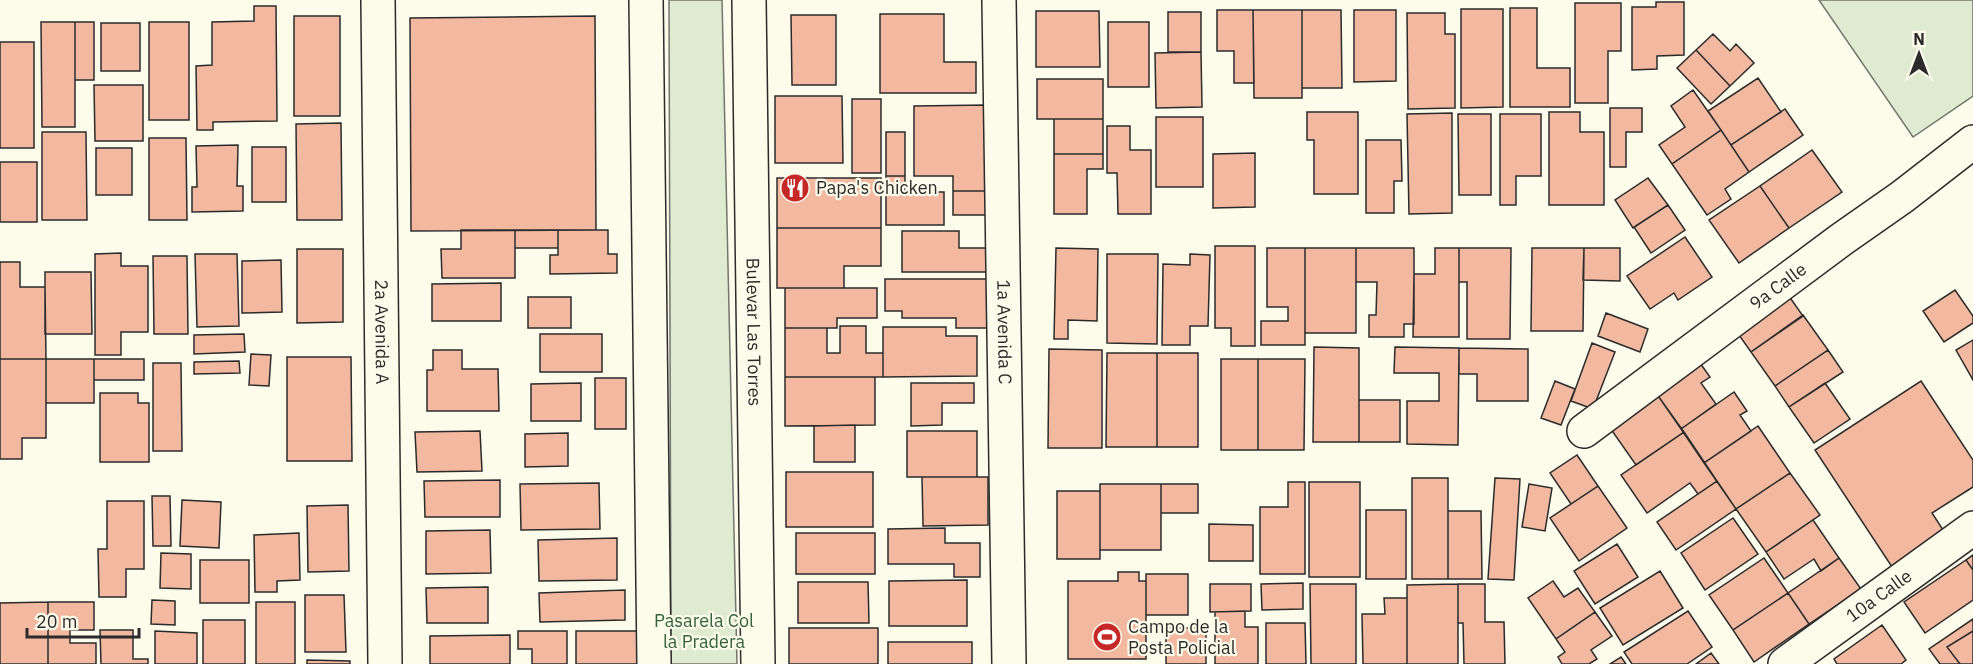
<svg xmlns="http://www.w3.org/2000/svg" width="1973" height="664" viewBox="0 0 1973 664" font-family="'IBM Plex Sans',sans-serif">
  <rect width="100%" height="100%" fill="#fdfbea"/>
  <path fill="#deebd1" stroke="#74746e" stroke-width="1.5" d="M669,0H722L737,664H671Z
    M1819,0H1973V96L1913,137Z"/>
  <path fill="#f2b8a0" stroke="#2b2b2b" stroke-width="1.5" d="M1656,2H1684V55L1657,56V69L1632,70V7H1656Z
    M1575,3H1621V51H1608V103H1575Z
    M254,6H276L277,121L213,122V130H197L196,66L212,65V22L254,21Z
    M1510,8H1537V68H1570V107H1510Z
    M1461,9H1503V107L1461,108Z
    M1217,10H1253L1254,83H1234V51H1217Z
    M1253,10H1302V98H1254Z
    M1302,10H1341L1342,88H1302Z
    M1354,10H1396V81L1354,82Z
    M1036,11H1099L1100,67H1036Z
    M1168,12H1201V52H1168Z
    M1407,13H1445V34H1455V108L1408,109Z
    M880,14H944V62H976V93H880Z
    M791,15H836V85H792Z
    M294,16H340V116H294Z
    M595,16L596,230L411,231L410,18Z
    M41,22H75V127H42Z
    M75,22H94V80H75Z
    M149,22H189V120H149Z
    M1108,22H1149V87H1108Z
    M101,23H140V71H101Z
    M1713,34L1730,51L1736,44L1754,63L1730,86L1696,50Z
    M0,42H34V148H0Z
    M1696,50L1730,86L1711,104L1677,68Z
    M1201,52L1202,107L1156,108L1155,53Z
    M1758,78L1781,112L1731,145L1708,111Z
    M1037,79H1103V119H1037Z
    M94,85H143V141H95Z
    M1693,90L1721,130L1672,164L1659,145L1685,127L1671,106Z
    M775,96H842L843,163H775Z
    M852,99H881V173H852Z
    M986,105L987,191H953V176H914V106Z
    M1610,108H1642V132H1626V167H1610Z
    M1785,109L1803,135L1749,172L1731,145Z
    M1307,112H1358V194H1314V140H1307Z
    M1549,112H1580V132H1604V205H1549Z
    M1452,113V213L1409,214L1407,114Z
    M1458,114H1491V195H1459Z
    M1500,114H1541V176H1516V205H1500Z
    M1156,117H1203V187H1156Z
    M1054,119H1103V154H1054Z
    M341,123L342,220H297L296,124Z
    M1107,126H1130V150H1151V214H1118L1117,173H1107Z
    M1721,130L1749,172L1725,189L1731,199L1707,215L1672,164Z
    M42,132H86L87,220H42Z
    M886,132H905V176H886Z
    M149,138H186L187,220H149Z
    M1366,140H1401L1402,181H1394V213H1366Z
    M238,145L237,186H243V211L192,212V187H197L196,146Z
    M252,147H286V202H252Z
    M96,148H132V195H96Z
    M1812,150L1842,192L1789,228L1760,186Z
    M1255,153V207L1213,208V154Z
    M1054,154H1103V169H1087V214H1054Z
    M0,162H37V222H0Z
    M886,176H905V192H944V225H886Z
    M777,178H881V228H777Z
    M1648,178L1668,205L1633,228L1615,200Z
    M1760,186L1789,228L1739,263L1709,220Z
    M953,191H987V215H953Z
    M1668,205L1685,230L1651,253L1634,227Z
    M777,228H881V266H844V288H777Z
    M461,230H515V278H442L441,249H461Z
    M515,230H558V248H515Z
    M558,230H608V254H617V273L550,274V255H558Z
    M902,231H959V248H988V272H902Z
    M1685,237L1712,277L1678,300L1674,293L1650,309L1627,276Z
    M1215,246H1255V346H1231V328H1215Z
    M1056,248L1098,249L1097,321L1068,320V339H1054Z
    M1267,248H1305V345H1261V321H1288V307H1267Z
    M1305,248H1356V333H1305Z
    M1356,248H1414V324H1404V337H1369V315H1376L1377,282H1356Z
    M1435,248H1459V337H1413L1414,274H1435Z
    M1459,248H1511L1510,339H1467V282H1459Z
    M1532,248H1584L1583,331H1531Z
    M1584,248H1620V281L1583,280Z
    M297,249H343V322L297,323Z
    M121,253V266H148V332H121V355H95V254Z
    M195,254H237L239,326L197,327Z
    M1107,254H1158L1157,344L1107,343Z
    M1190,254L1210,255L1208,326H1190V345H1162L1163,264L1190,265Z
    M153,256H187L188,334H154Z
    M281,260L282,312L242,313V261Z
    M0,262H20V287H45L46,359H0Z
    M45,272H91L92,334H45Z
    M885,279H988V328H956V318H902V311H885Z
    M501,283V321H432V284Z
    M785,288H877V318H837V328H785Z
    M1955,290L1973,316V323L1944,342L1923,311Z
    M1786,292L1803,316L1751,352L1734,328Z
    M528,297H571V328H528Z
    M1606,313L1648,329L1640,352L1598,336Z
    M1803,315L1828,350L1775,386L1751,352Z
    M840,326H866V353H883V377H785V328H827V353H840Z
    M883,327H946V336H977V376L883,377Z
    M244,334L245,352L194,354V335Z
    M540,334H602V372H540Z
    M1973,340V380L1956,350Z
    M1592,343L1615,352L1593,409L1571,401Z
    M1314,347L1359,348V442H1313Z
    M1395,347L1459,348L1458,445L1407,444V401H1439V373H1394Z
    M1459,348L1528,349V401H1477V374H1459Z
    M1049,349L1102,350V448H1048Z
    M433,350H462V369H498L499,411H427V370H433Z
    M1828,350L1843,372L1789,407L1775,386Z
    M1107,353H1157V447H1106Z
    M1157,353H1198V447H1157Z
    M251,354L271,355L269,386L249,385Z
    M287,357H351L352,461H287Z
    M0,359H46V438H22V459H0Z
    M46,359H94V403H46Z
    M94,359H144V380H94Z
    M1221,359H1258V450H1221Z
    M1258,359H1305L1304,450H1258Z
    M239,361L240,373L194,374V362Z
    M153,363H181L182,451H153Z
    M1700,363L1710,377L1701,383L1716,404L1681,429L1656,393Z
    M785,377H875V425L785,426Z
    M595,378H626V429H595Z
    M1555,381L1575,389L1561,425L1541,418Z
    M1921,381L1973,460V487L1932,513L1947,536L1894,570L1815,450Z
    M581,383V421H531V384Z
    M911,383H974V403H942V425L911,426Z
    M1825,383L1850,419L1814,443L1789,407Z
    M1734,392L1747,411L1740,415L1751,431L1704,463L1681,429Z
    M100,393H138V403H149V462H100Z
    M1656,393L1684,432L1636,465L1608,425Z
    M1359,400H1400V442H1359Z
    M855,425V462H814V426Z
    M1758,426L1790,473L1736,509L1704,463Z
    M480,431L482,471L417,472L415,432Z
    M907,431H977V477H907Z
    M1684,432L1717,481L1698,494L1690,483L1647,513L1621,475Z
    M568,433V466L525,467V434Z
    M1577,455L1598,486L1571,504L1550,473Z
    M786,472H873V527H786Z
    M1790,473L1820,515L1766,552L1736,509Z
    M922,477H988V525L923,526Z
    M1412,478H1448V579H1412Z
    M1495,478L1520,479L1514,580L1488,579Z
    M500,480V517H425L424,481Z
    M1717,481L1736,509L1676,550L1657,522Z
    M1288,482H1305V574H1260V507H1288Z
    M1309,482H1360V577H1309Z
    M599,483L600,529L521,530L520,484Z
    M1100,484H1161V550H1100Z
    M1161,484H1198V513H1161Z
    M1529,484L1552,488L1545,531L1522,527Z
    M1598,486L1627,528L1579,561L1550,518Z
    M1057,491H1100V559H1057Z
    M152,496H170L171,546H153Z
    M182,500L221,502L219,548L180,546Z
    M107,501H144V569H126V597H99L98,549H107Z
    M348,505L349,571L308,572L307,506Z
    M1366,510H1406V579H1366Z
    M1448,511H1481L1482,579H1448Z
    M1733,518L1758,554L1705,590L1681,553Z
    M1813,520L1839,558L1821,571L1814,559L1784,579L1766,552Z
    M1209,524L1253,525V561H1209Z
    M945,528V543H980V577H954V564H888V529Z
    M490,530L491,573L426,574V531Z
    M299,533L300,580L277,581V592H255L254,535Z
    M796,533H875V574H796Z
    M617,538V580L539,581L538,540Z
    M1617,544L1638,577L1595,604L1574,571Z
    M161,553L191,554V589L160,588Z
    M1973,555V570L1966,560Z
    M1764,558L1788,593L1733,630L1709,595Z
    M1839,558L1861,589L1809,624L1788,593Z
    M200,560H249V603H200Z
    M1966,560L1973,570V600L1925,633L1904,602Z
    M1660,571L1683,608L1623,645L1600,608Z
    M1118,572H1139V581H1146V659H1068V581H1118Z
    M1146,574H1188V615H1146Z
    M967,580V626H889V581Z
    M1553,581L1564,597L1578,588L1595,612L1556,639L1528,598Z
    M798,582H868L869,623H798Z
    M1303,583V609L1262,610L1261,584Z
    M1210,584H1251V611L1210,612Z
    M1310,584H1356V664H1311Z
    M1458,584H1485V622H1504L1505,664H1464L1463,623H1458Z
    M1458,584V664H1407V585Z
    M488,587V623H427L426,588Z
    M625,590V620L540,622L539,593Z
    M1788,593L1809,624L1754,662L1733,630Z
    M305,595H344L346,652H305Z
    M1384,598H1407V664H1363L1362,614H1385Z
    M152,600L175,601V625L151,624Z
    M48,602H94V630H70V643H96V664H48Z
    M48,602V664H0V603Z
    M256,602H295V664H256Z
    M1245,611V627H1258V664H1215V612Z
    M1688,611L1712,647L1687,664H1632L1624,652Z
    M1595,612L1612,636L1591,650L1597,659L1589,664H1562L1558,657L1565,652L1556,639Z
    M1973,619V664H1940L1929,649Z
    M203,620H245V664H203Z
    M1266,623H1305L1306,664H1266Z
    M1882,625L1906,660L1901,664H1837L1834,659Z
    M789,628H878V664H789Z
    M1166,628H1206V664H1166Z
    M100,630H133V659H148V664H101Z
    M155,631L197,633V664H155Z
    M518,631H567V664H532V649H518Z
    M576,631H637V664H576Z
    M1973,631V664H1960L1947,647Z
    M510,635V664H430V636Z
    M888,642H972V664H888Z
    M1711,653L1719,664H1696Z
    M1621,657L1626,664H1610Z
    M307,660L350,661V664H307Z"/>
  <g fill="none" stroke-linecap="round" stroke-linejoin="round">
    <g stroke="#2b2b2b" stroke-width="36">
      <g id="minor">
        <path id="s1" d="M378,0L385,664"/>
        <path d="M646,0L654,664"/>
        <path id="s2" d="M749,0L758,664"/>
        <path id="s3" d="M999,0L1009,664"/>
        <path id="s4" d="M1584,431L1842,239L1902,197L1973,142"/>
        <path id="s5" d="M1785,664L1973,528"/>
      </g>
    </g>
    <use href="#minor" stroke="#fdfbea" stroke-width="33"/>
  </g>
  <defs>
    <g id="restaurant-disc" transform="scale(1.5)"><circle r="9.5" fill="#c62828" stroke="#fdfbea"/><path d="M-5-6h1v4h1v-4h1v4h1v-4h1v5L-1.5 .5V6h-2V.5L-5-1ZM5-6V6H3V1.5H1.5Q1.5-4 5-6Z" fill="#fff"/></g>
    <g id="stadium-disc" transform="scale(1.5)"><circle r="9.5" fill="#c62828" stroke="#fdfbea"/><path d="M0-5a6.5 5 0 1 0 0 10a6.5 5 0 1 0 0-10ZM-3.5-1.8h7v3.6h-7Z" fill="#fff"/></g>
  </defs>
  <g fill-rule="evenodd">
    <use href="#restaurant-disc" x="795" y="188"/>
    <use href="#stadium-disc" x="1107" y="637"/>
  </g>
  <g text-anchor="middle" stroke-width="4.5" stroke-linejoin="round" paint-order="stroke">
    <g font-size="18" fill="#2b2b2b" stroke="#fdfbea" text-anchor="start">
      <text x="816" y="194">Papa's Chicken</text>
      <text x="1128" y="633">Campo de la<tspan x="1128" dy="21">Posta Policial</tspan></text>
    </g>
    <g font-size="18" fill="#2b2b2b" stroke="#fdfbea">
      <text dy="6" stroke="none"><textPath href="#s4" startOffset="242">9a Calle</textPath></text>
      <text dy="6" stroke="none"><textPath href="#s1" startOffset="332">2a Avenida A</textPath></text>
      <text dy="6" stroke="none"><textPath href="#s2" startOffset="332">Bulevar Las Torres</textPath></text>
      <text dy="6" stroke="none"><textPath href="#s3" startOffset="332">1a Avenida C</textPath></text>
      <text dy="6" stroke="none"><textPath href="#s5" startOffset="116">10a Calle</textPath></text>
    </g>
    <g font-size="18" fill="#34623c" stroke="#fdfbea">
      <text x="704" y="627">Pasarela Col<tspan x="704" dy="21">la Pradera</tspan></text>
    </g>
  </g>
  <g transform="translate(1919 54)" stroke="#fdfbea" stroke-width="4.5" paint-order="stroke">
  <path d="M0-4.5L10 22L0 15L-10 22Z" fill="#2b2b2b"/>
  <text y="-9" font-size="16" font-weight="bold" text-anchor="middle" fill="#2b2b2b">N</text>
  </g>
  <path d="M27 628v9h112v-9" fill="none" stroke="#2b2b2b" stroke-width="3"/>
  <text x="36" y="628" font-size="18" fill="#2b2b2b" stroke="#fdfbea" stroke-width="4.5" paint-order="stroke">20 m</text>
</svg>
